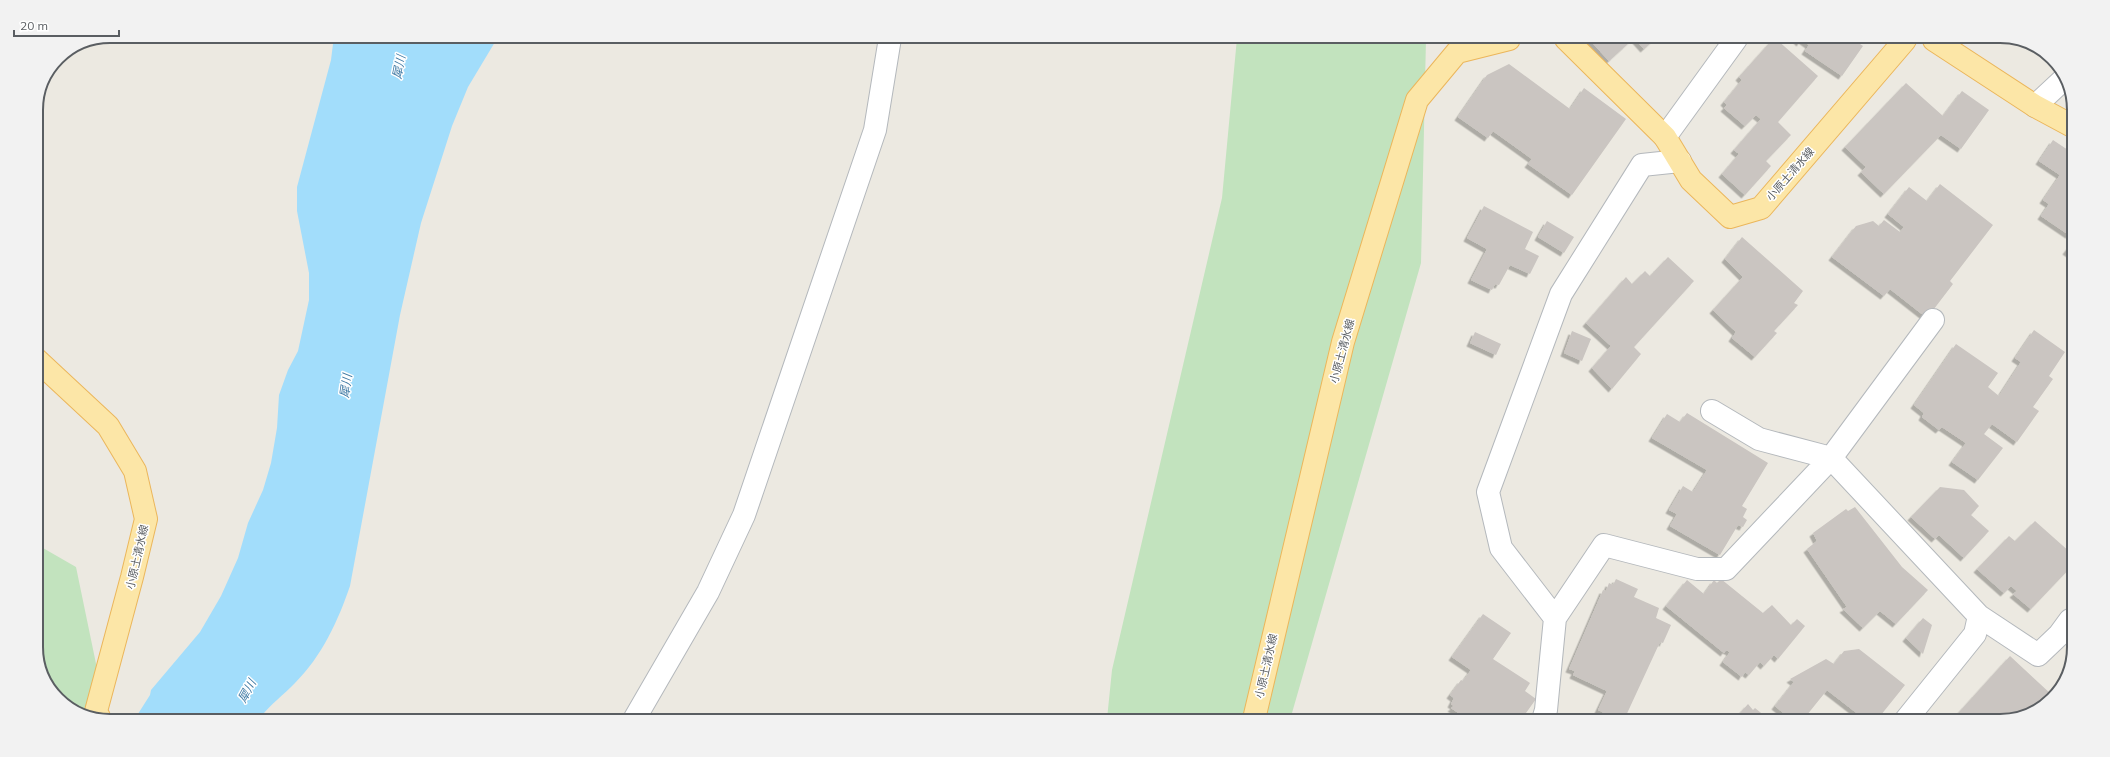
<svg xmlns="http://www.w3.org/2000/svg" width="2110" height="757" viewBox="0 0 2110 757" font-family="Mulish,'Noto Sans JP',sans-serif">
  <defs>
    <filter id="shadow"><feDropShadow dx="-3.5" dy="3.5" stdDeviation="0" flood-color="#0004"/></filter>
  </defs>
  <rect width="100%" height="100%" fill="#ece9e1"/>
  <path fill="#c2e3be" d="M1237,38L1426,39L1421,263L1290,720L1107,719L1112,670L1222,198Z
    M36,544L76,567L100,683L85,716L51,692L36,652Z"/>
  <path fill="#a2ddfb" d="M334,36L498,37L468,87L452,126L421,223L400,315L350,586C338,621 322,656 295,683C284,695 270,704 261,717H136L150,695L151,690L200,632L221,596L238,558L248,523L263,490L271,463L277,428L279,395L288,370L298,351L309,300V273L297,211V187L331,60Z"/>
  <path fill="#cac5c1" filter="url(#shadow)" d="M1589,39H1633L1609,61Z
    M1635,39H1655L1644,49Z
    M1773,39H1776L1818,76L1778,122L1791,135L1766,161L1771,166L1745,195L1722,174L1739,154L1734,150L1761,119L1756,115L1745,126L1724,108L1727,105L1724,102L1742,80L1739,77Z
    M1796,39L1854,40L1863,46L1842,76L1805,51L1809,45L1802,40L1800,43Z
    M1509,64L1570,109L1584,88L1626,119L1572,195L1528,164L1532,159L1493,131L1488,138L1458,117L1487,75Z
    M1906,83L1943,116L1962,91L1989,110L1961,149L1941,135L1884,194L1861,172L1866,167L1845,147Z
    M2053,140L2074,154L2073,232H2072L2069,235L2041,216L2049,204L2043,200L2060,175L2039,161Z
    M1940,184L1993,225L1950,281L1953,284L1927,318L1890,289L1884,296L1832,257L1856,226L1873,221L1879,226L1884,220L1900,232L1904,227L1888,214L1909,187L1927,201Z
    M1484,206L1533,232L1525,249L1539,256L1530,274L1510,265L1499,285L1495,284L1492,290L1471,280L1487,249L1467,238Z
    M1547,221L1574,237L1564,253L1538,237Z
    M1742,237L1803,291L1794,303L1798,305L1774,331L1777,333L1755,357L1732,338L1736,332L1713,310L1743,277L1725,259Z
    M2073,242V256L2066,251Z
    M1668,257L1694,281L1634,347L1641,354L1612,389L1592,368L1611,346L1586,323L1626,277L1632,284L1645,271L1650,276Z
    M2034,330L2065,352L2049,376L2053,379L2033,407L2039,411L2017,442L1992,424L1984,434L2003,448L1978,480L1952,462L1966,443L1942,427L1939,430L1922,417L1924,413L1914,405L1956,344L1998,373L1988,387L1999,396L2021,362L2015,358Z
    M1572,331L1591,339L1582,361L1564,353Z
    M1475,332L1501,344L1496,355L1470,343Z
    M1687,413L1768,463L1742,506L1747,509L1743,517L1747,520L1743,527L1738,525L1720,555L1670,526L1677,514L1669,510L1683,486L1693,492L1707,470L1652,438L1667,414L1680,422Z
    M1940,487L1964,490L1979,506L1971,515L1989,531L1964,558L1939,535L1935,539L1911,517Z
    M1855,507L1902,567L1928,590L1896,624L1880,611L1863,628L1843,609L1847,607L1807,549L1817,541L1813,533L1846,509L1848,511Z
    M2035,521L2071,553V567L2031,609L2013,594L2017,591L2011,586L2004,593L1977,569L2009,536L2015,541Z
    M1616,579L1638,589L1634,597L1659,608L1656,618L1671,625L1663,643L1660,642L1624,720H1600L1603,712L1598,710L1607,691L1573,675L1575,671L1569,669L1603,590L1606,591L1609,583L1613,585Z
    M1721,579L1763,613L1772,605L1791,625L1797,619L1805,626L1778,659L1774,655L1764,666L1760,662L1749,675L1745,672L1742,677L1723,662L1730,652L1726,650L1724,653L1666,606L1687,580L1704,594L1714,580L1717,583Z
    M1483,614L1511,633L1493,659L1530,683L1525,691L1536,699L1521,720H1469L1451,708L1454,706L1451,704L1454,698L1450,695L1461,680L1463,681L1471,670L1452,657Z
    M1923,618L1932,625L1923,654L1906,638Z
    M1859,649L1905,685L1876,721H1867L1827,690L1802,721H1793L1775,706L1794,682L1790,679L1826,659L1834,664L1844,651Z
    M2010,656L2052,695L2045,706L2000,721H1953L1952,720Z
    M1748,704L1753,710L1755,708L1771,721L1734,720Z"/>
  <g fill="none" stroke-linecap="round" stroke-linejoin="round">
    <g stroke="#b4b8bc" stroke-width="24">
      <path id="minor" d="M2035,106L2064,79
        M1665,137L1736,39
        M1712,411L1759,439L1831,458L1933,320
        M1555,618L1604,545L1697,569H1726L1831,458L1979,616
        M635,718L708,592L744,515L875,130L890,38
        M1543,720L1546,710L1555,618L1501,548L1488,492L1561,294L1642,165L1680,161
        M1905,721L1975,634L1979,616L2038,655L2059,635L2070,620"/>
    </g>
    <g stroke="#ebb65b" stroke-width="24">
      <path id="major" d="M1566,39L1665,137L1691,180L1730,217L1761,208L1905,40
        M1934,40L2035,106L2074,127
        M36,359L108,426L135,471L146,519L132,577L95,715L99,717
        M1254,719L1343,342L1417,100L1457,52L1509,39"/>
    </g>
    <use href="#minor" stroke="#fff" stroke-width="22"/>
    <use href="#major" stroke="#fce6a7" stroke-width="22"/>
  </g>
  <g text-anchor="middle" stroke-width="3" stroke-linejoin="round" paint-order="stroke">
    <g font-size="11" fill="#5a5e62" stroke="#fff">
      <text transform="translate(1790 174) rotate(-49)" y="4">小原土清水線</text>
      <text transform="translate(1342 351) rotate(-75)" y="4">小原土清水線</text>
      <text transform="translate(137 557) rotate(-77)" y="4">小原土清水線</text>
      <text transform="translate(1266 666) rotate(-77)" y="4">小原土清水線</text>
    </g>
    <g font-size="12" font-style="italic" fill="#3e79a4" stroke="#fff">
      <text transform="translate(399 67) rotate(-79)" y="4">犀川</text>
      <text transform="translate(346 386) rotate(-82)" y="4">犀川</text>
      <text transform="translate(247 691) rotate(-61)" y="4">犀川</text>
    </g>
  </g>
  <path d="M0 0H2110V757H0ZM110 43H2000A67 67 0 0 1 2067 110V647A67 67 0 0 1 2000 714H110A67 67 0 0 1 43 647V110A67 67 0 0 1 110 43Z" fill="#f2f2f2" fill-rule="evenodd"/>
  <path fill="none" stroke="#5a5e62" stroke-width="2" d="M110 43H2000A67 67 0 0 1 2067 110V647A67 67 0 0 1 2000 714H110A67 67 0 0 1 43 647V110A67 67 0 0 1 110 43Z"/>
  <path d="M14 30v6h105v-6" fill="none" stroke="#5a5e62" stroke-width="2"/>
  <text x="20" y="30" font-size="12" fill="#5a5e62" stroke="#ffffff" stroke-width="3" paint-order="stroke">20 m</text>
</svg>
